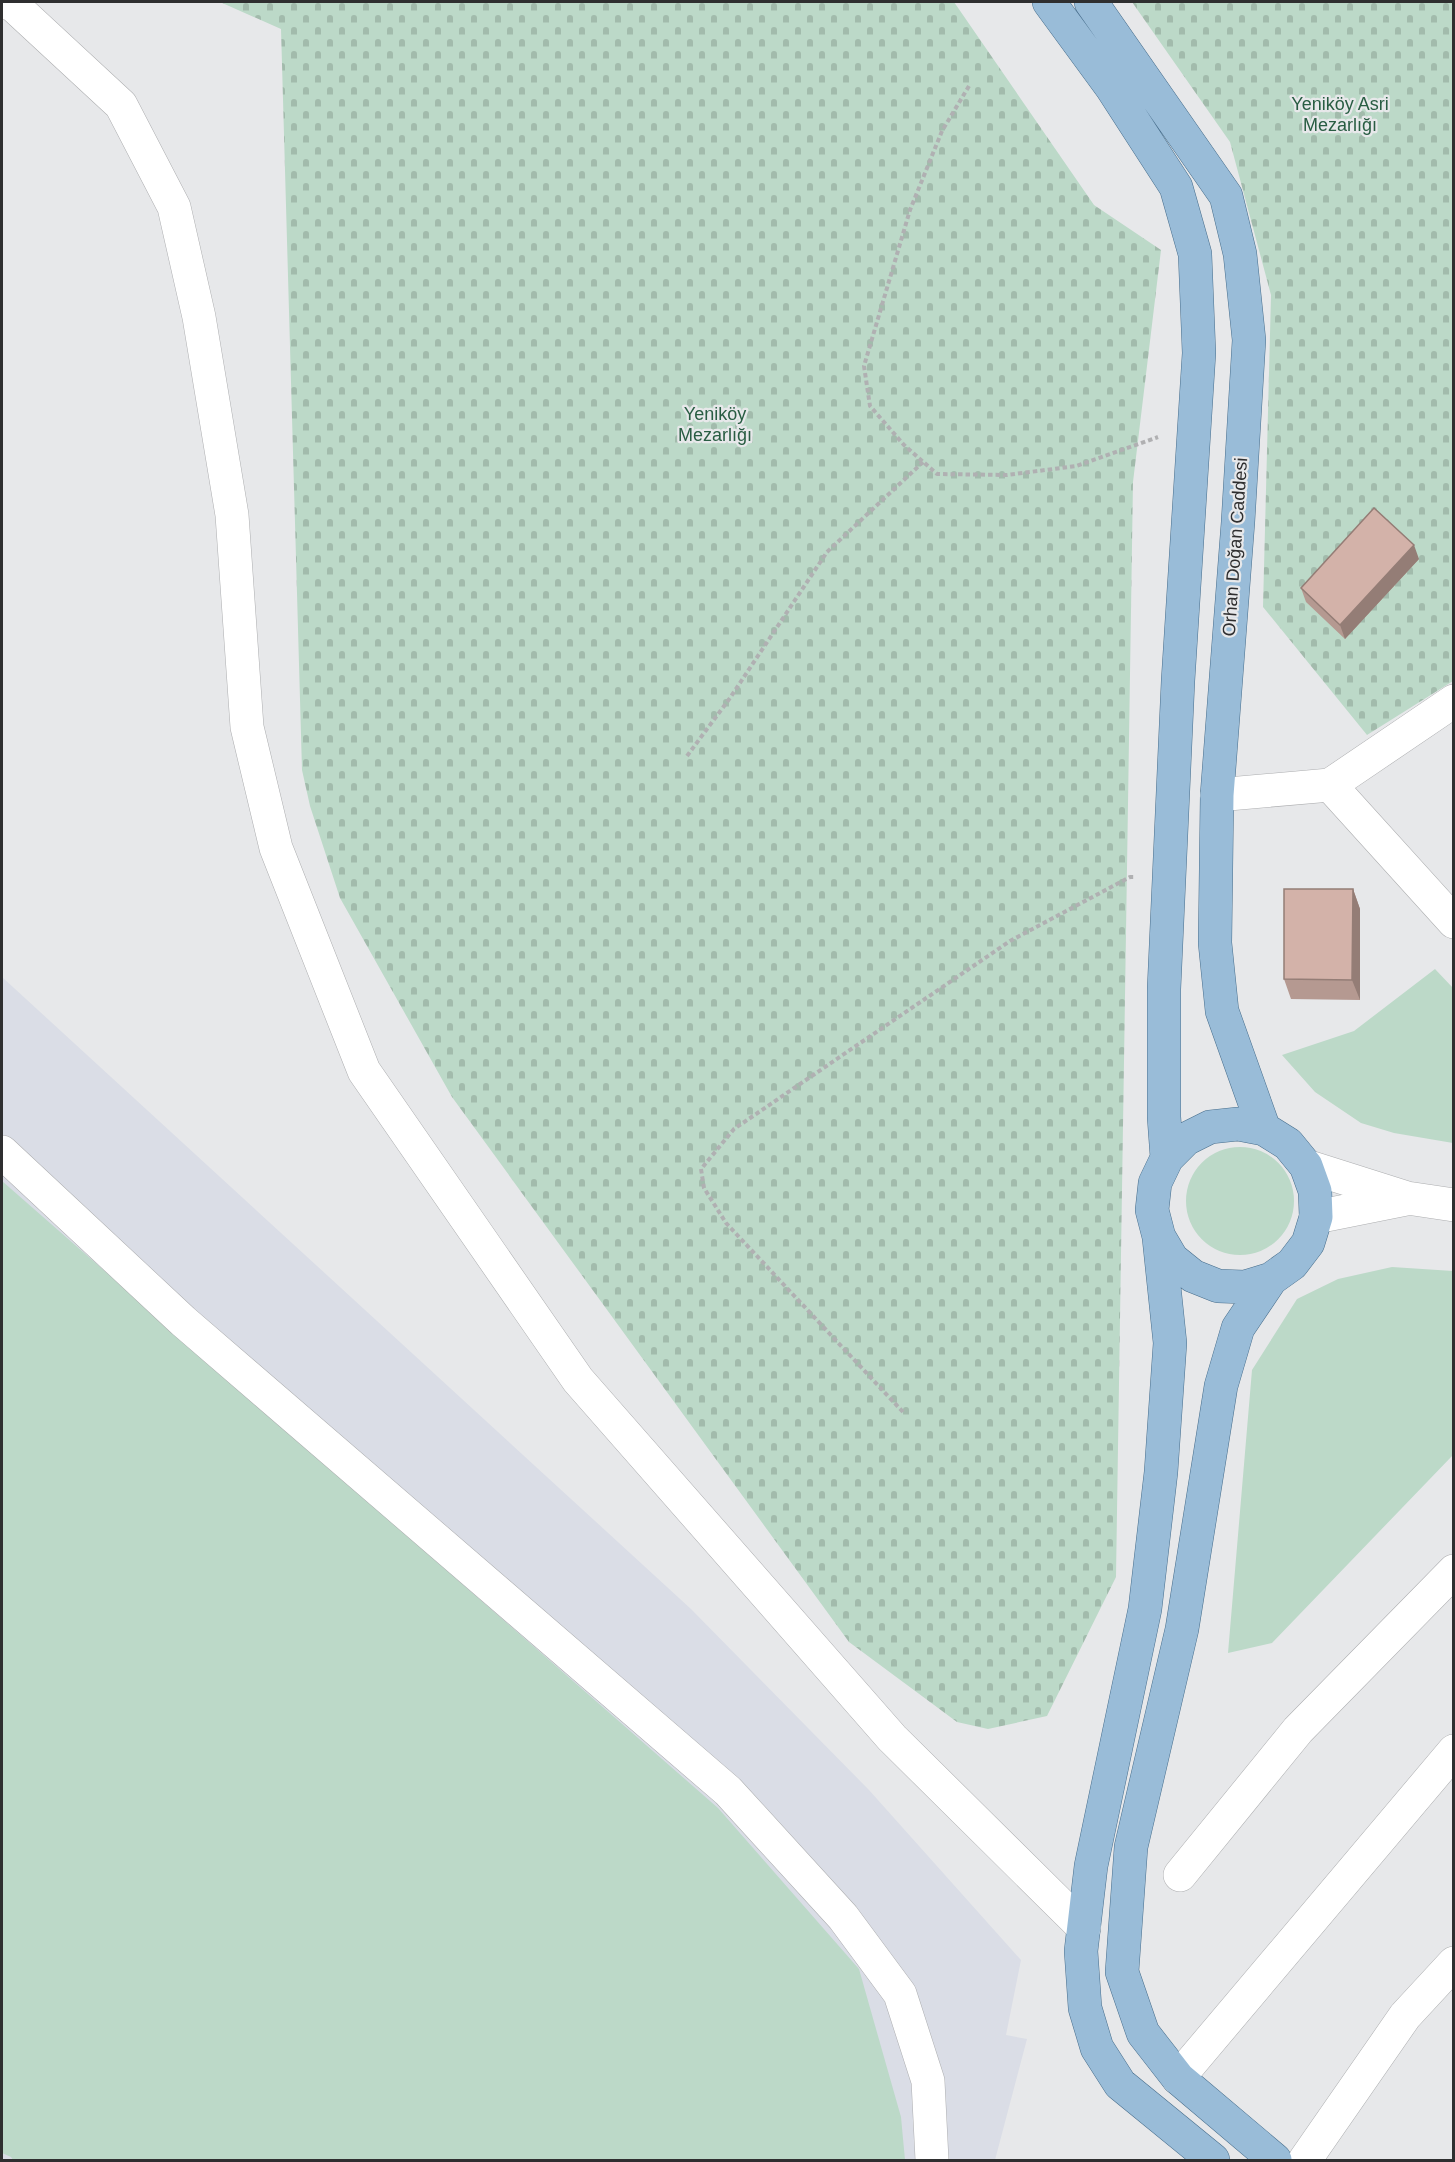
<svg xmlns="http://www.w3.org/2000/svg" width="1455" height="2162" viewBox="0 0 1455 2162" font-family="Arial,sans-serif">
  <defs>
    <pattern id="cemetery-stones" width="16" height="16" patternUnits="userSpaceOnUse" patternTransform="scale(1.5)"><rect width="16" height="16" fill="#bcd9c8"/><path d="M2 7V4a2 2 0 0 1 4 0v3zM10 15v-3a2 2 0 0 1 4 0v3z" fill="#a2bbac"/></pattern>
  </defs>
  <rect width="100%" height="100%" fill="#e7e8ea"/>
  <path fill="#dadde6" d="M2,977L691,1609L869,1790L1021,1960L1006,2035L1027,2039L995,2160H2Z"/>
  <path fill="#bcd9c8" d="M1435,969L1453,988V1143L1394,1133L1361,1123L1315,1092L1282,1055L1354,1031Z
    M1186 1201a54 54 0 1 1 108 0a54 54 0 1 1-108 0Z
    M2,1181L718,1808L859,1969L901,2117L905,2160H13L11,2157L2,2153Z
    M1392,1267L1453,1271V1455L1272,1643L1228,1653L1252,1370L1297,1299L1338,1279Z"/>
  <path fill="url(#cemetery-stones)" d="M220,2H954L1094,205L1161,250L1133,482L1116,1577L1047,1716L988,1729L957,1722L849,1642L452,1097L340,898L310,806L302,770L281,29Z
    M1132,2H1453V681L1367,735L1263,607L1271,295L1230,142Z"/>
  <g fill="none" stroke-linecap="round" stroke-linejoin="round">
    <g stroke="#adaeb0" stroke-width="34">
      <path id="minor" d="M4,2L13,5L121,105L174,207L199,317L232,515L247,727L276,848L364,1071L578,1380L892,1738L1084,1928
        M1330,785L1454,922
        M1217,795L1330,785L1454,701
        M2,1152L183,1321L728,1791L843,1917L900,1994L928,2081L932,2160
        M1306,1166L1407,1198L1454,1205
        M1316,1217L1406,1199
        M1180,1875L1298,1730L1454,1571
        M1178,2078L1454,1751
        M1305,2160L1405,2016L1454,1963"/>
    </g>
    <g stroke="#486e8c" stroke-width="34">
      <path id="major" d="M1049,2L1112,88L1176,187L1195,254L1199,353L1178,681L1164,989V1117L1167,1158L1155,1183L1152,1210L1159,1237L1172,1259L1193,1276L1218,1286L1245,1287L1271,1279L1292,1264L1308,1243L1316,1217L1315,1191L1306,1166L1288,1144L1264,1129L1238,1124L1210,1127L1186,1139L1167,1158
        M1091,2L1226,196L1240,254L1249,340L1238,522L1217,795L1215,943L1222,1011L1264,1129
        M1159,1238L1170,1343L1161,1472L1145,1609L1091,1866L1081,1951L1085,2008L1097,2048L1120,2084L1213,2160
        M1271,1279L1238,1328L1221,1386L1182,1629L1131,1847L1122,1972L1143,2033L1178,2078L1275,2160"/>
    </g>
    <path stroke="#b0b0b2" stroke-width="4" stroke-dasharray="4.5 3" stroke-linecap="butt" d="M969,86L942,131L910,210L864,366L870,406L904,445L937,474L1007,475L1076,466L1158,437
      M687,756L730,698L827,552L923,462
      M903,1412L726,1223L704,1188L701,1169L734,1129L1010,941L1130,877H1135"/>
    <use href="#minor" stroke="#fff" stroke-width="33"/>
    <use href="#major" stroke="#99bcd8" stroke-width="33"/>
  </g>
  <path fill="#b59991" d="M1419,559L1345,639L1306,602L1301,588Z
    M1353,889L1360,909V1000L1291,999L1284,979Z"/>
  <path fill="#947d76" d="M1414,545L1419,559L1345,639L1340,625Z
    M1353,889L1360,909V1000L1352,980Z"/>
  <path fill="#d3b2a9" stroke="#947d76" stroke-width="1.5" d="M1374,508L1414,545L1340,625L1301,588Z
    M1284,889H1353L1352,980L1284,979Z"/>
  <g text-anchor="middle" stroke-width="4.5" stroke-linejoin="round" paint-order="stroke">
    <g font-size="18" fill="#295d43" stroke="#e7e8ea">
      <text x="1340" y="110">Yeniköy Asri<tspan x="1340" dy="21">Mezarlığı</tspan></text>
      <text x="715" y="420">Yeniköy<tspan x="715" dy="21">Mezarlığı</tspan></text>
    </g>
    <g font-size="18" fill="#2f2f30" stroke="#e7e8ea">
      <text transform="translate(1235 547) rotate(-86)" y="6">Orhan Doğan Caddesi</text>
    </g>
  </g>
  <rect width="1455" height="2162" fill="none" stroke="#2f2f30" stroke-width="6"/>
</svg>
